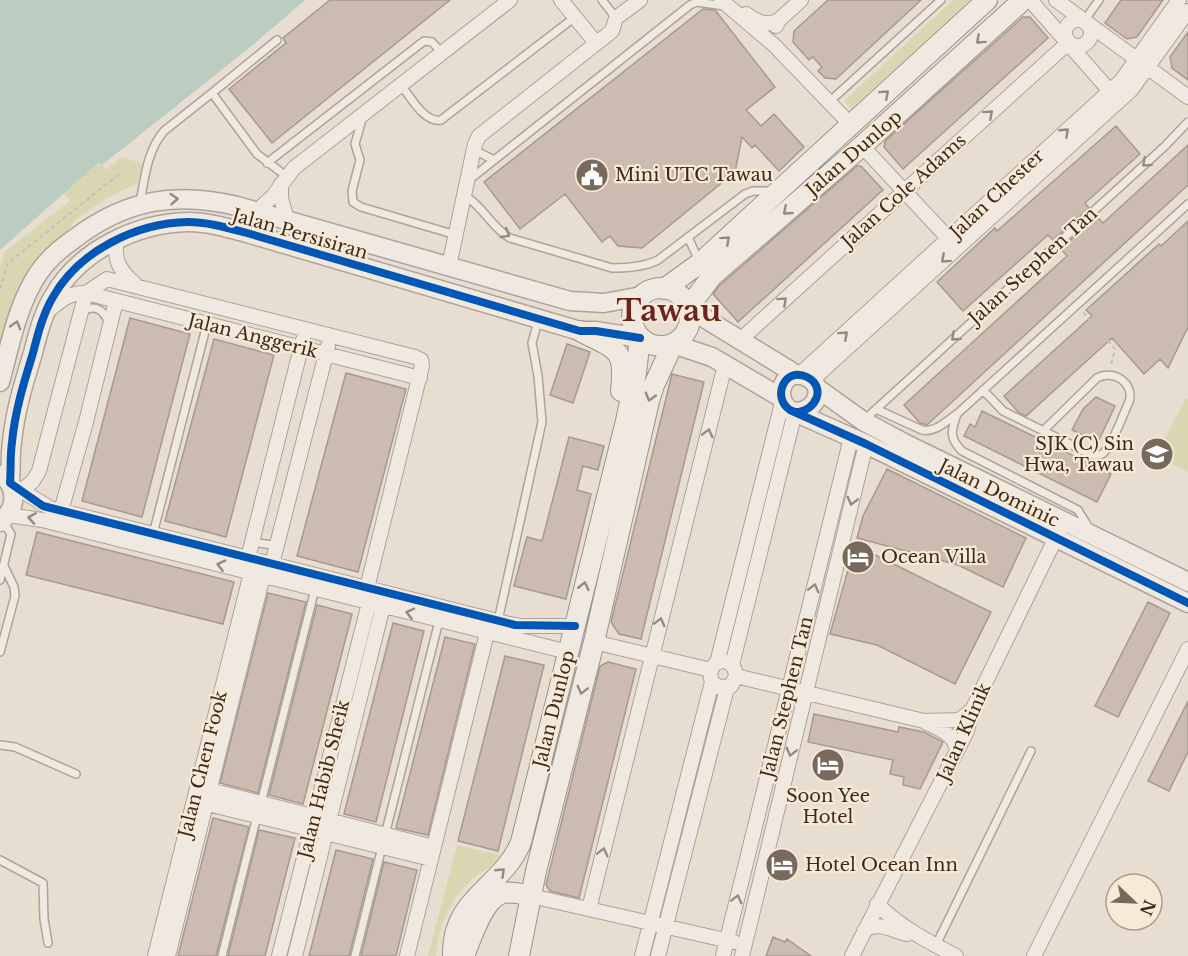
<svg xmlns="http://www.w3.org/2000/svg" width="1188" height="956" viewBox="0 0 1188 956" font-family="'Libre Baskerville',serif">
  <rect width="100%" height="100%" fill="#e7ded1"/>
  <path fill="#dad6b2" d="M953,0H970L851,109L844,101Z
    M122,157L143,164L137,183L107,198L75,220L63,239L35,263L23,279L16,294L0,347V268L4,252L70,201L63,192L100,162L106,170Z
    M1186,398L1188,399V472L1156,456Z
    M457,845L503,856C493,867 479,872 469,882C449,901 438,929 436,956H428Z"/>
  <path fill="#bbccc0" d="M0,0H305L254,44L102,165L99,162L0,250Z"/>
  <path fill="#cbbbb1" stroke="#a8998f" stroke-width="1.5" d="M330,0H450L272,143L229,89L286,43L283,38Z
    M828,0H921L836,79L825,78L818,71L822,67L813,57L809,60L793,42L794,31Z
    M1121,0H1163L1137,37L1127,39L1105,23Z
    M703,9L715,10L775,87L746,110L761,126L774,114L804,147L779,171L755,145L752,148L742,137L735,172L642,248L618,246L610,236L602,242L565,194L520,229L484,182Z
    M1023,17H1030L1048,38L903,169L884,147L885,141Z
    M1188,32V80L1172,68L1170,57Z
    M1116,126L1140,154L1085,203L1089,208L1053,240L1048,235L963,311L937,282L995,228L997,231Z
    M1188,145V185L927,425L920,423L904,405L1067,256L1061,249L1096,216L1103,223Z
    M857,166H861L883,190L738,322L713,294L719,286Z
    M1188,221V327L1168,368L1160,359L1144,374L1112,338L1026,416L1019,413L1004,396L1092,316L1086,310L1159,244L1161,246Z
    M130,318L190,334L142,517L82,501Z
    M214,339L274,355L226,537L165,521Z
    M567,344L590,352L573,403L550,395Z
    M346,373L406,389L358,572L297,556Z
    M672,374L704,382L641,639L619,634L611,622Z
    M1096,397L1115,406L1098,442L1072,430L1083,409Z
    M982,411L1111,474L1097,502L964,436L970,424L975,427Z
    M569,437L604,446L598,470L583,466L577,490L591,494L566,599L514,586L527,537L542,541Z
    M887,469L1026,538L1003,587L958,565L857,538L863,516Z
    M37,532L234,582L223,624L26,575Z
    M855,545L991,612L955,684L877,645L830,634Z
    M268,593L306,602L258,793L220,783Z
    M1148,602L1170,613L1118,717L1095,706Z
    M317,605L352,614L303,804L269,795Z
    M393,623L424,631L376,822L344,814Z
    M445,637L475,644L428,835L396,828Z
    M505,656L544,665L498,851L458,841Z
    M608,662L636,669L579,898L550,891L546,885L600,666Z
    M1188,701V752L1169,791L1148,781Z
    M814,714L898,732L899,727L924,732L943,742L920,789L903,785L904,777L890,774L893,760L808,742Z
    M213,818L249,827L216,956H178Z
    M259,830L295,838L265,956H228Z
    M336,850L373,859L349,956H309Z
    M384,862L417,870L396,956H361Z
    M773,937L785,942L787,939L811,956H766Z"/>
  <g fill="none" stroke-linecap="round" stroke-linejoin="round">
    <g stroke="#ada399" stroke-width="10">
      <path id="service" d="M602,0L616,18
        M1084,21L1099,0
        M401,85C410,96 424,123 441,120L575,17
        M212,93L277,40
        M828,103L941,0
        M360,117L361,123L355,144L360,160L352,191L353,202L361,207L456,235
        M474,150L494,160
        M267,163L424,41L432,42L442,53
        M469,180L690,5L697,2L724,6
        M464,195C485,208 491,227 510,238L612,268C627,268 644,267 658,260L745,194L753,191H772
        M140,202C145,177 147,151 164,131L212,93L257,154L286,176
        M688,237L699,261
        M82,312C94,304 103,309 108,321
        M983,390L1003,411L1092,455C1096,455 1098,456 1102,454C1111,449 1124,412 1129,402C1135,383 1113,369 1097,378L1043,431
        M876,409L922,430C935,433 946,421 957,414L1188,204
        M957,414C951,431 949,438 962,451L1078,510L1089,528
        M863,421L1165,146L1188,122
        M153,534L207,324
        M254,536L258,543L273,545L277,542
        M0,580L11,534L2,520
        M498,621L542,422L538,376L532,343L538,321
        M0,652L15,596L14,587L4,566
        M0,745L15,747L76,774
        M261,803L315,589
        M385,835L439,621
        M0,860L43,883L44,919L48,943
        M936,945L1031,751
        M222,956L257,816
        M355,956L382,847"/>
    </g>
    <g stroke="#ada399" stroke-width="16">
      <path id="minor" d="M561,0L596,43
        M721,0L774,45L851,125
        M1030,0L1115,97
        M1056,0L1188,97
        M746,14C757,22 767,27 779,20
        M1065 33a13 13 0 1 1 26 0a13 13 0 1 1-26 0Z
        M776,26L779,20L801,0
        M862,146L949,239
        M281,184V198L287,220
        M257,211L273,196L294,168L510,0
        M117,240C113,260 120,271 135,284
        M449,266L475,144L479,136L612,31L616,18L640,0
        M48,311C60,301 70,292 86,293L420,378
        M739,341L1069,42
        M800,374L1121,81L1179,0
        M812,380L1131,90L1188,11
        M14,486L50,508L509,624L521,626H575
        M21,491L33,481L39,471L86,293L107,279L415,357L421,360L422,366L367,588
        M61,511L86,422L116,301
        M8,515L42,520L568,652
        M248,558L303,340
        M272,564L328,346
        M594,642L711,670
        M717,663L782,403
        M732,665L795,412
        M736,676L924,721L959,720L972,710
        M925,722C939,729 955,734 957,751
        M202,788L434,847
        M200,802L431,859
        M531,896L734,942
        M877,904C900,927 927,941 956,956
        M589,909L725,365
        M864,931C877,920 893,931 907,934
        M155,956L251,573
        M168,956L263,576
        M279,956L369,603
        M295,956L383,606
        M407,956L487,633
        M642,956L712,682C703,660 734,652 736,676L731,686L718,687L712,682
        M658,956L727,688
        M723,956L851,438
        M742,956L866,444
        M852,956L967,731L972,710L1064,521
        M1034,956L1188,649"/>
    </g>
    <g stroke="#ada399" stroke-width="21">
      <path id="tertiary" d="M688,308L797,375
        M673,344L712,357L780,397
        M0,382C9,349 16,312 33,282C42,265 58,250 74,239C125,200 175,191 237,206L570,301L604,303L642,296
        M817,388L863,421L904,443L1188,582
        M795,412C816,412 827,387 807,377C785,366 771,397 790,410L866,444L1188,603
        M10,483C11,470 10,456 12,442C15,411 24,382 33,353C38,333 43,314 53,297C79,251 136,223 188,222C208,222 228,228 247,233L580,331H596L640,338
        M0,522C17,509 18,488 2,475"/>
    </g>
    <g stroke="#9c9389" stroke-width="22">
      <path id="secondary" d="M632 317a29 29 0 1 1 58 0a29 29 0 1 1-58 0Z
        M664,289L700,263L987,0
        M688,308L712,276L862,146L1023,0
        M580,331C616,350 626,347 621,391
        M453,956C451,897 503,888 521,842L626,421L636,373L640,338
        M464,956C471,939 483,898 503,893C512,891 522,894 531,896
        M519,956L536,871L594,642L649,401L654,385L673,344"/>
    </g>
    <path stroke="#c8c0b8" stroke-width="2" stroke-dasharray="4.5 3" stroke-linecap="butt" d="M0,289L7,264L119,174
      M1083,312L1115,349L1111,365"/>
    <use href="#service" stroke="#efe9e2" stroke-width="7"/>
    <use href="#minor" stroke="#efe9e2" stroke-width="14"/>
    <use href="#tertiary" stroke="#efe9e2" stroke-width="18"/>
    <use href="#secondary" stroke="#efe9e2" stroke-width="20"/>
    <g stroke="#f7ead7" stroke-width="11">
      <path id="cycleway" d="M795,412C816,412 827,387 807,377C785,366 771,397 790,410L866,444L1188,603
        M575,626L515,625L43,506L10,483C11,470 10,456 12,442C15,411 24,382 33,353C38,333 43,314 53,297C79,251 136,223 188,222C208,222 228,228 247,233L580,331H596L640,338"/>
    </g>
    <use href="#cycleway" stroke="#0057b8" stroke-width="8"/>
  </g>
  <defs><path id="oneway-chevron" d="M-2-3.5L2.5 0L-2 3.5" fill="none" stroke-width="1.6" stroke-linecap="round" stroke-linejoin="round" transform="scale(1.5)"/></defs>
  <g stroke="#968a80">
    <use href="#oneway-chevron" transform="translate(980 40) rotate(138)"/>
    <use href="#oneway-chevron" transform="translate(885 94) rotate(-42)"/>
    <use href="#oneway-chevron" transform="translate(989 114) rotate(-42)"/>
    <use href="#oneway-chevron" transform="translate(1065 132) rotate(-43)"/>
    <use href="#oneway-chevron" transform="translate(1146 163) rotate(138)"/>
    <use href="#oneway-chevron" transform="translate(174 199) rotate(-4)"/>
    <use href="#oneway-chevron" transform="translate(787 211) rotate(139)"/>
    <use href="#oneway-chevron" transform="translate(506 234) rotate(31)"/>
    <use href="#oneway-chevron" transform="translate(726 240) rotate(-42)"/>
    <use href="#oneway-chevron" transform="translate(945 259) rotate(138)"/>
    <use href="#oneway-chevron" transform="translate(783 301) rotate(-42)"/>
    <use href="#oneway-chevron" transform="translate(16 325) rotate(-74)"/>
    <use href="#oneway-chevron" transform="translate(844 335) rotate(-42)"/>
    <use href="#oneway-chevron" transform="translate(955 337) rotate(138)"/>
    <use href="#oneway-chevron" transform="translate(650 397) rotate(106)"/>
    <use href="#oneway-chevron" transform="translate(708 433) rotate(-76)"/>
    <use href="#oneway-chevron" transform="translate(852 501) rotate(104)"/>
    <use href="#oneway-chevron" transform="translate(32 518) rotate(-171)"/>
    <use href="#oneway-chevron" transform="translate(221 565) rotate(-166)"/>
    <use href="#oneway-chevron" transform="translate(584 586) rotate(-77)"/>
    <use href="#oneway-chevron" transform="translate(814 588) rotate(-76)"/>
    <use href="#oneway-chevron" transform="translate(410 613) rotate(-166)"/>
    <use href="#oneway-chevron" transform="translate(660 622) rotate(-76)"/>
    <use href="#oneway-chevron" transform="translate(582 690) rotate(104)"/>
    <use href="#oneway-chevron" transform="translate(791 752) rotate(104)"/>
    <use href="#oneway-chevron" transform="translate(603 852) rotate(-76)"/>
    <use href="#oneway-chevron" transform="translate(501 872) rotate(-44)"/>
    <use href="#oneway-chevron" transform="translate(737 899) rotate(-76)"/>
  </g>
  <defs>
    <g id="civic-disc" transform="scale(1.725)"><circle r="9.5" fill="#78695d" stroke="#f7ead7"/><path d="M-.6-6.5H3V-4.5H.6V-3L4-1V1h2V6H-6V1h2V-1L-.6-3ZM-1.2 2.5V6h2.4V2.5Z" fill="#fff"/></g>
    <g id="school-disc" transform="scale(1.725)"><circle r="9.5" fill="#78695d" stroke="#f7ead7"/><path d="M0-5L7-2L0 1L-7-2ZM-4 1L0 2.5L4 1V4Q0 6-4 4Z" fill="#fff"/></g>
    <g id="hotel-disc" transform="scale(1.725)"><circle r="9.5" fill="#78695d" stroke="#f7ead7"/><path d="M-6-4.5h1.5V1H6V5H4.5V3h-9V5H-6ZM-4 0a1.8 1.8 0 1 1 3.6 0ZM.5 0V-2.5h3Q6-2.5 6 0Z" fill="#fff"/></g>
  </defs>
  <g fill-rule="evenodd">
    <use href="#civic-disc" x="592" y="175"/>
    <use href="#school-disc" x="1157" y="454"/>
    <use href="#hotel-disc" x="858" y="557"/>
    <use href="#hotel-disc" x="828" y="765"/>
    <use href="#hotel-disc" x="782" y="865"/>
  </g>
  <g text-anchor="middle" stroke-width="4.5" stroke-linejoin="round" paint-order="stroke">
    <g font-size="18" fill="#3d2a1f" stroke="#f7ead7">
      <text transform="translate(854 153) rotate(-41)" y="6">Jalan Dunlop</text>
      <text transform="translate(904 191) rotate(-42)" y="6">Jalan Cole Adams</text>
      <text transform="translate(997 194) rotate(-43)" y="6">Jalan Chester</text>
      <text transform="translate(300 234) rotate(16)" y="6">Jalan Persisiran</text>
      <text transform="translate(1033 266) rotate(-42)" y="6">Jalan Stephen Tan</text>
      <text transform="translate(253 336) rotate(14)" y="6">Jalan Anggerik</text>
      <text transform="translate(999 493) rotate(26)" y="6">Jalan Dominic</text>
      <text transform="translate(787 697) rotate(-76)" y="6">Jalan Stephen Tan</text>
      <text transform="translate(554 709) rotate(-76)" y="6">Jalan Dunlop</text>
      <text transform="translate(964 732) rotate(-66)" y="6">Jalan Klinik</text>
      <text transform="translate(203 764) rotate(-76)" y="6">Jalan Chen Fook</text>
      <text transform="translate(324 779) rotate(-76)" y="6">Jalan Habib Sheik</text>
    </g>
    <g font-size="18" fill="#3d2a1f" stroke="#f7ead7" text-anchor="start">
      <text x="615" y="181">Mini UTC Tawau</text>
      <text x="1134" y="450" text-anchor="end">SJK (C) Sin<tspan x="1134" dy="21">Hwa, Tawau</tspan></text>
      <text x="881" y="563">Ocean Villa</text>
      <text x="828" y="802" text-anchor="middle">Soon Yee<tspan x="828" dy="21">Hotel</tspan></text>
      <text x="805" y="871">Hotel Ocean Inn</text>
    </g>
    <g font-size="30" font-weight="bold" fill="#6c231c" stroke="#f7ead7">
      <text x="669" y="321">Tawau</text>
    </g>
  </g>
  <g transform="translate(1134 902) rotate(113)"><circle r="28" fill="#f7ead7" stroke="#ad9d8d" stroke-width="1.5"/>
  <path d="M0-4.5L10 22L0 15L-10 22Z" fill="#78695d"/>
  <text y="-9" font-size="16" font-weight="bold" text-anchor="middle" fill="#3d2a1f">N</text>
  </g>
</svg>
